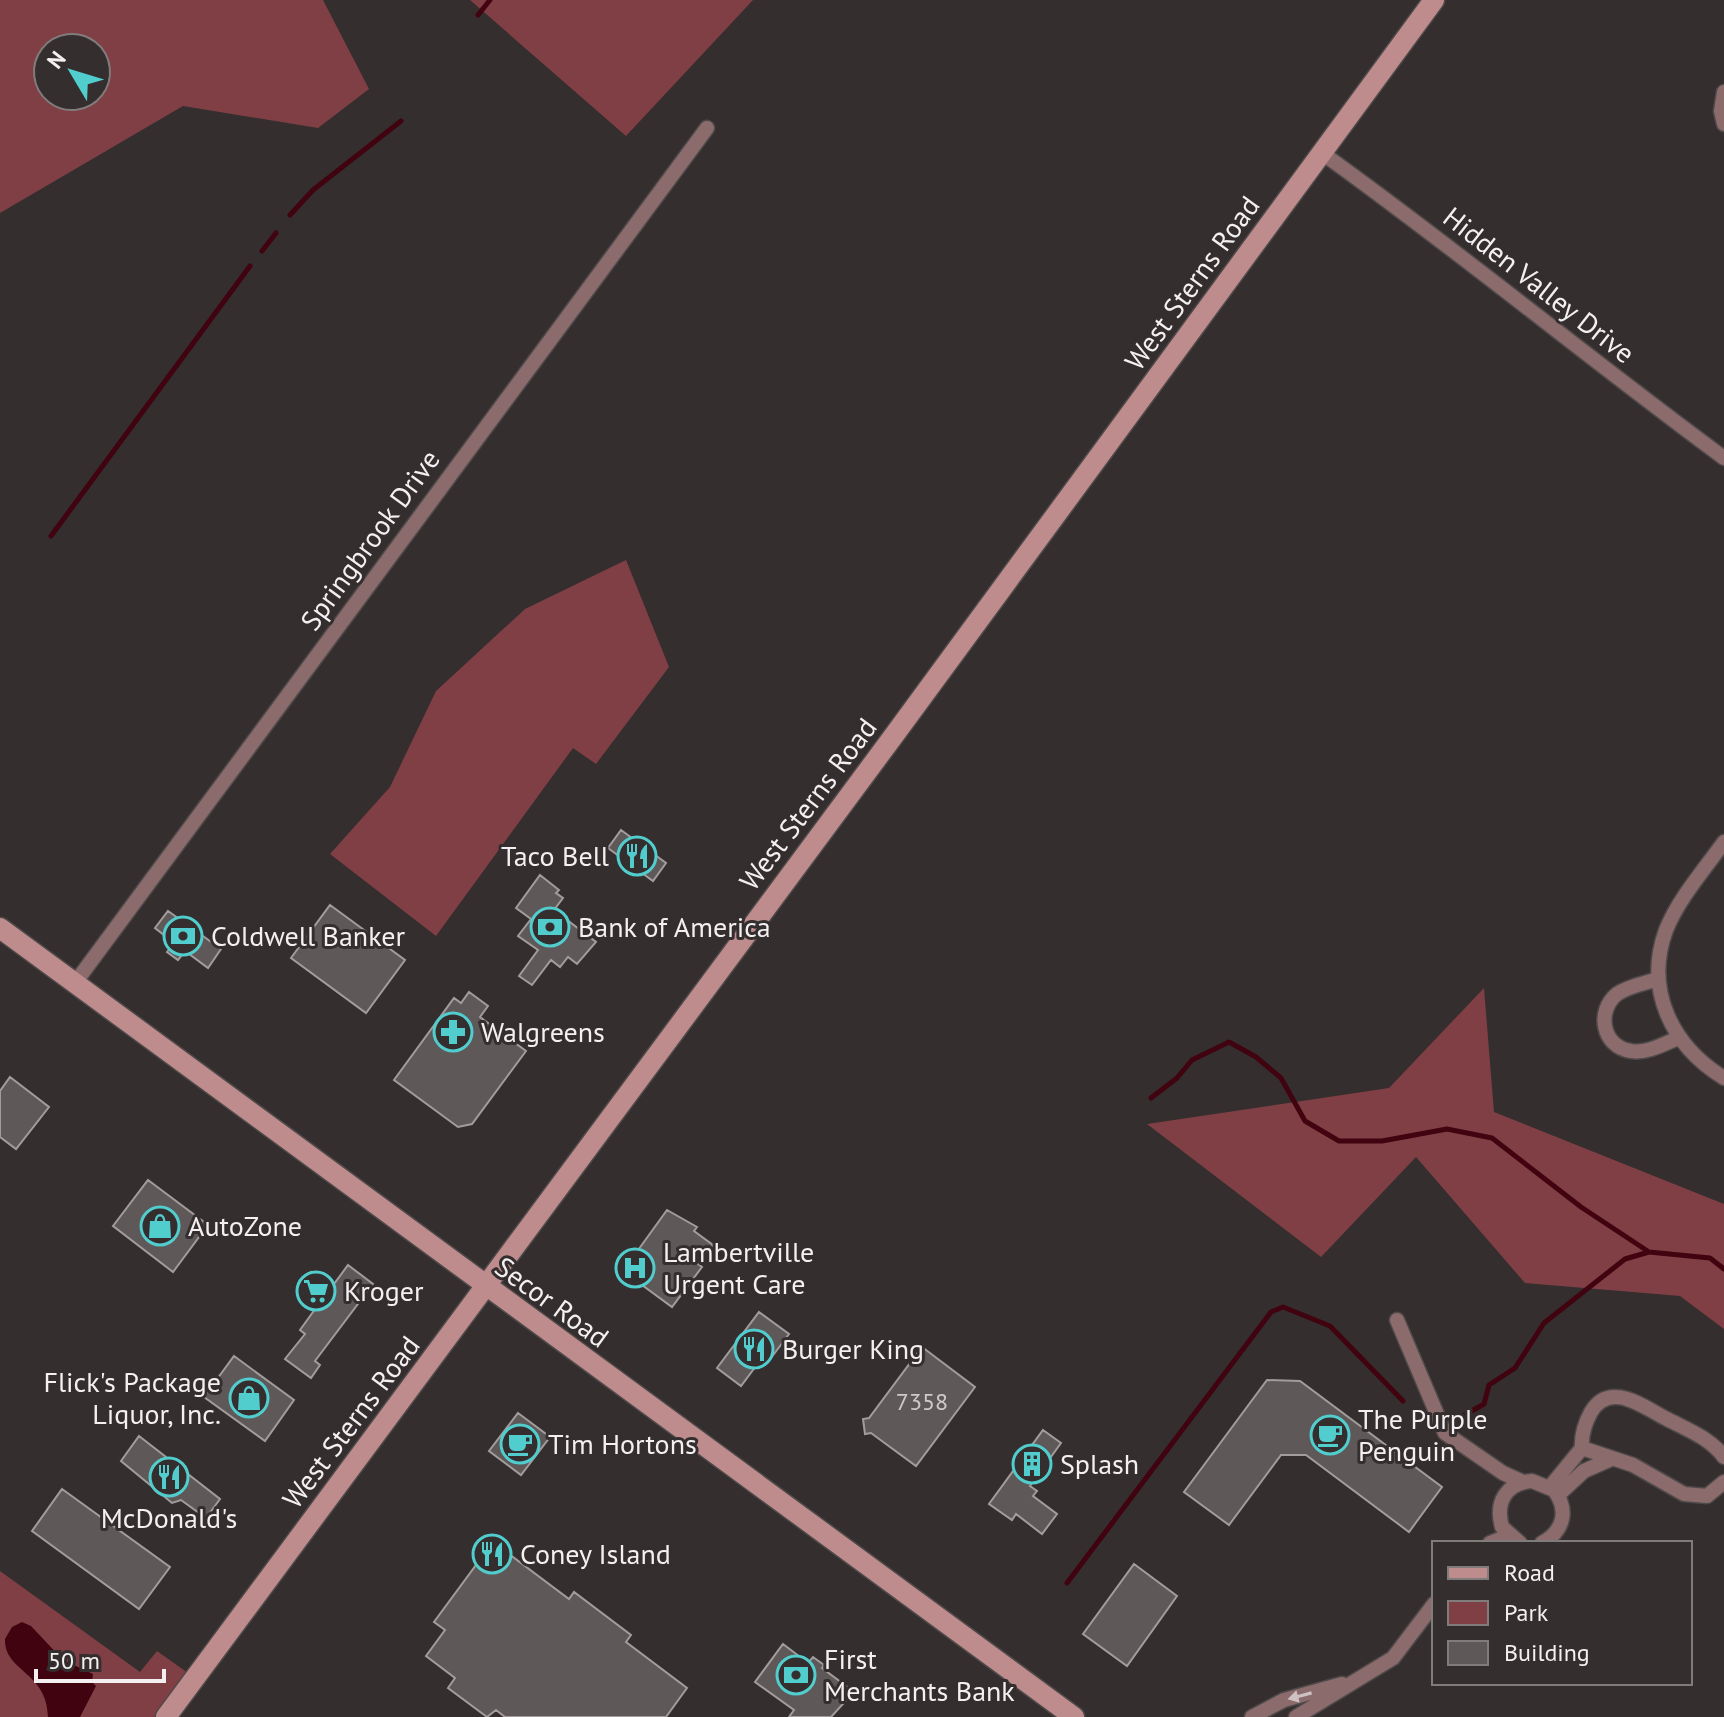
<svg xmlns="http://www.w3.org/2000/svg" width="1724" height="1717" viewBox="0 0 1724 1717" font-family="'PT Sans',sans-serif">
  <rect width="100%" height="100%" fill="#342e2e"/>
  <path fill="#803f44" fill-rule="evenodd" d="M0,0H323L369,89L318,128L183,106L0,213ZM96,48V96H48V48Z
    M470,0H753L626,136Z
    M626,560L669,667L596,764L573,748L436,936L330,854L390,787L436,691L525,609Z
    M1484,988L1494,1112L1724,1204V1329L1680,1296L1525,1283L1416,1157L1321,1257L1147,1124L1389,1088Z
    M0,1571L140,1672L157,1651L195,1678L166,1717H0Z"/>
  <path fill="#410310" d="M22,1622L31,1626L63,1660L93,1674L92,1682L96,1686L80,1717H48C47,1671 4,1672 5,1639L12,1627Z"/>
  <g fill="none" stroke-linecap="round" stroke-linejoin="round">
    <path stroke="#410310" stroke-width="5" d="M478,15L490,0
      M290,215L313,190L401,121
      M262,251L276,233
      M51,536L250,266
      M1151,1098L1177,1078L1192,1060L1229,1042L1256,1057L1281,1078L1305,1121L1339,1141H1382L1447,1129L1492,1138L1581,1207L1649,1252
      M1461,1417L1484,1404L1489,1385L1515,1368L1544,1323L1625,1259L1649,1252L1710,1258L1724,1269
      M1067,1583L1271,1312L1283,1307L1330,1326L1403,1401"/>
  </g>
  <path fill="#5e5858" stroke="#a39c9c" stroke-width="2" d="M621,830L666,863L653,881L608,848Z
    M540,875L559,890L556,893L563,898L554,910L596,942L577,964L568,957L560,967L551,960L532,985L519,976L538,950L518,936L531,919L516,908Z
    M330,905L405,960L366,1013L291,958Z
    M168,911L221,949L208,968L185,951L178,960L167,952L174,943L155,928Z
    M469,992L488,1006L480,1017L526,1051L472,1124L458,1127L394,1080L454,998L461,1003Z
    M10,1077L49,1107L16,1149L0,1137V1091Z
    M148,1180L208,1225L173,1272L113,1226Z
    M667,1210L697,1227L694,1231L713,1245L698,1264L702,1267L672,1307L623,1271Z
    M348,1265L373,1284L315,1361L320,1365L311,1378L285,1359L305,1334L300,1330L318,1305L297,1290L311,1272L331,1288Z
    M759,1312L789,1334L768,1362L762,1358L741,1386L717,1368Z
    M922,1347L975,1387L916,1466L871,1433L865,1434L863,1419L869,1418Z
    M234,1356L294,1400L265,1441L204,1397Z
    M1267,1380L1300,1381L1442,1487L1409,1532L1306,1455H1281L1229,1525L1184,1492Z
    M518,1413L550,1437L521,1475L489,1451Z
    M1043,1430L1061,1443L1030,1486L1037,1491L1033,1496L1057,1514L1042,1534L1016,1514L1012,1520L989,1504Z
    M139,1436L220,1499L206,1518L181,1500L172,1503L121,1461Z
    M62,1489L170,1567L139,1609L32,1531Z
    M493,1542L569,1599L574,1592L631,1635L626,1642L687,1688L666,1717H505L496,1710L487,1717L448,1688L455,1678L426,1656L445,1630L434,1622Z
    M1134,1564L1177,1596L1127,1666L1083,1634Z
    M783,1644L808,1663L813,1657L824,1665L822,1668L854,1692L831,1717H789L794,1710L755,1682Z"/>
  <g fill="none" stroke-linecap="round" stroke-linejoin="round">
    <g stroke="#4f4949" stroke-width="17">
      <path id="street" d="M1724,92L1721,111L1724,124
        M1322,153C1459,251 1588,358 1724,458
        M1724,842C1704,870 1679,898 1666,930C1644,990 1672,1046 1724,1078
        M1658,979C1646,983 1628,986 1617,994C1596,1011 1602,1047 1631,1051C1646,1054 1664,1044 1678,1038
        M75,983L707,128
        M1397,1320L1445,1433L1503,1473L1523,1482
        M1724,1457C1710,1438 1688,1430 1667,1419C1643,1407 1610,1380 1591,1412C1585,1423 1581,1435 1582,1448L1633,1465L1684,1494L1707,1496L1724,1482
        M1550,1487L1582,1448
        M1558,1495L1584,1471L1609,1460
        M1490,1543L1508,1536
        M1520,1543L1502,1527C1495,1502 1506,1483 1532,1481L1554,1490C1569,1510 1564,1531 1542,1543
        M1252,1717L1284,1700L1342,1684
        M1296,1717L1393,1658L1434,1604"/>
    </g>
    <g stroke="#4f4949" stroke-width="23">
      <path id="secondary" d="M0,928L1074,1717
        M166,1717L895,734L1434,0"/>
    </g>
    <use href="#street" stroke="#8b6b6c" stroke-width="14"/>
    <use href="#secondary" stroke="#be8c8d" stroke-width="20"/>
  </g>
  <defs><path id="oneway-solid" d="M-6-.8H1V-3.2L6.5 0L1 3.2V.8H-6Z" transform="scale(2)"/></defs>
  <use fill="#cfc1c2" href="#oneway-solid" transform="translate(1300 1696) rotate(165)"/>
  <defs>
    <g id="restaurant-ring" transform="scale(2)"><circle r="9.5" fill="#342e2e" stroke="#52cdce" stroke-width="1.5"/><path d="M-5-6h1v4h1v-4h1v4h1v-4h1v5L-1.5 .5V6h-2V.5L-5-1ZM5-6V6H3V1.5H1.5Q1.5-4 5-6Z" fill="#52cdce"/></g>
    <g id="bank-ring" transform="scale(2)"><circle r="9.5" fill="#342e2e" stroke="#52cdce" stroke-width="1.5"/><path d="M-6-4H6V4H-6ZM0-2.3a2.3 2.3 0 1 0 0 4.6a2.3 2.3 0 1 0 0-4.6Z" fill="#52cdce"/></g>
    <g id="pharmacy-ring" transform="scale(2)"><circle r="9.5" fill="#342e2e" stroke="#52cdce" stroke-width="1.5"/><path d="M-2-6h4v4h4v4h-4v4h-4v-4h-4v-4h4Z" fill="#52cdce"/></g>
    <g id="shop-ring" transform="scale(2)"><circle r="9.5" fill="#342e2e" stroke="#52cdce" stroke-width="1.5"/><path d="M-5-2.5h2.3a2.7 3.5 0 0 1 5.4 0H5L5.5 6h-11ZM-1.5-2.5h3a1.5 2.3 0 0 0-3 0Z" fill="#52cdce"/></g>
    <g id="hospital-ring" transform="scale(2)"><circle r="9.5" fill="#342e2e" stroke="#52cdce" stroke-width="1.5"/><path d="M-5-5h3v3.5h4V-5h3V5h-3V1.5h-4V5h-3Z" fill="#52cdce"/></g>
    <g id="supermarket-ring" transform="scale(2)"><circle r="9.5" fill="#342e2e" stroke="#52cdce" stroke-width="1.5"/><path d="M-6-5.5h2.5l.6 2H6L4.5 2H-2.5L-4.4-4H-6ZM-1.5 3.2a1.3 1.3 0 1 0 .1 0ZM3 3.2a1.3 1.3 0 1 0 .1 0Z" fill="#52cdce"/></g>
    <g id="cafe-ring" transform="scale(2)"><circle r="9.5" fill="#342e2e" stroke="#52cdce" stroke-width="1.5"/><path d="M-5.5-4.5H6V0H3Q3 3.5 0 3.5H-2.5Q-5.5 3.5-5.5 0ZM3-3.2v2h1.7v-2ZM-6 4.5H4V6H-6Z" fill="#52cdce"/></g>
    <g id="building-ring" transform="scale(2)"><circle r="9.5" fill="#342e2e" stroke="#52cdce" stroke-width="1.5"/><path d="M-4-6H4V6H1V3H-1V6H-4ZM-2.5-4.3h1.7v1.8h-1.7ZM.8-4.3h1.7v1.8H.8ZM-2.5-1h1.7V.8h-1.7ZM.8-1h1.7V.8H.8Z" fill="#52cdce"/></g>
  </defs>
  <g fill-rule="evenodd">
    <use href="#restaurant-ring" x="637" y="856"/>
    <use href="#bank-ring" x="550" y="927"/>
    <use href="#bank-ring" x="183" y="936"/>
    <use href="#pharmacy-ring" x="453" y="1032"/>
    <use href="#shop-ring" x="160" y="1226"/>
    <use href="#hospital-ring" x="635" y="1268"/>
    <use href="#supermarket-ring" x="316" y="1291"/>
    <use href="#restaurant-ring" x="754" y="1349"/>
    <use href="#shop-ring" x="249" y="1398"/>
    <use href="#cafe-ring" x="1330" y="1435"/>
    <use href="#cafe-ring" x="520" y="1444"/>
    <use href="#building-ring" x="1032" y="1464"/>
    <use href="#restaurant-ring" x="169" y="1477"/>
    <use href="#restaurant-ring" x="492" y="1554"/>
    <use href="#bank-ring" x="796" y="1675"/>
  </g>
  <g text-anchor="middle" stroke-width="6" stroke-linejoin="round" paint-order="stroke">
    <g font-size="24" fill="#cecacb">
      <text x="922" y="1410">7358</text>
    </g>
    <g font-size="28" fill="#f4f0f1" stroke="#342e2e">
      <text transform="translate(1192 283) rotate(-54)" y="10">West Sterns Road</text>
      <text transform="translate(1539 285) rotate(38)" y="10">Hidden Valley Drive</text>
      <text transform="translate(370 540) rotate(-54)" y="10">Springbrook Drive</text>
      <text transform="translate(808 804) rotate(-53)" y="10">West Sterns Road</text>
      <text transform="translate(552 1302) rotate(36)" y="10">Secor Road</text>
      <text transform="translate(351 1422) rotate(-53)" y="10">West Sterns Road</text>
    </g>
    <g font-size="28" fill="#f4f0f1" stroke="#342e2e" text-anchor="start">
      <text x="609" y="866" text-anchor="end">Taco Bell</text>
      <text x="578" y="937">Bank of America</text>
      <text x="211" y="946">Coldwell Banker</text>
      <text x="481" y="1042">Walgreens</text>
      <text x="188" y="1236">AutoZone</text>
      <text x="663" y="1262">Lambertville<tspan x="663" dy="32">Urgent Care</tspan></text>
      <text x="344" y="1301">Kroger</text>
      <text x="782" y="1359">Burger King</text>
      <text x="221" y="1392" text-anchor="end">Flick's Package<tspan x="221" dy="32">Liquor, Inc.</tspan></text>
      <text x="1358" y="1429">The Purple<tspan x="1358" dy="32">Penguin</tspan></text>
      <text x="548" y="1454">Tim Hortons</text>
      <text x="1060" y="1474">Splash</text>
      <text x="169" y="1528" text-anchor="middle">McDonald's</text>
      <text x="520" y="1564">Coney Island</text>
      <text x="824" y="1669">First<tspan x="824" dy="32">Merchants Bank</tspan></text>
    </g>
  </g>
  <rect x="1432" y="1541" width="260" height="144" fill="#342e2e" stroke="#817c7c" stroke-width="2"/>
  <rect x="1448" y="1567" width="40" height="12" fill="#be8c8d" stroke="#817c7c" stroke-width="2"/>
  <text x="1504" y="1581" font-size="24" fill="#f4f0f1">Road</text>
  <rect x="1448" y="1601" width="40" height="24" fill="#803f44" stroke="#817c7c" stroke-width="2"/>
  <text x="1504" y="1621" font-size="24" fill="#f4f0f1">Park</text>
  <rect x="1448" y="1641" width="40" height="24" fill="#5e5858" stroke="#817c7c" stroke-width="2"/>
  <text x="1504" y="1661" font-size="24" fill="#f4f0f1">Building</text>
  <g transform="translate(72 72) rotate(308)"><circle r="38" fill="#342e2e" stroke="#817c7c" stroke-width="2"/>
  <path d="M0-6L14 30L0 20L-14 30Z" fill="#52cdce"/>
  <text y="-12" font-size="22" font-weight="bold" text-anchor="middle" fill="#f4f0f1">N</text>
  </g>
  <path d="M36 1669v12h128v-12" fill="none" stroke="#f4f0f1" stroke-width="4"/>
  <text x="48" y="1669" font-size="24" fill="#f4f0f1" stroke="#342e2e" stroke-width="6" paint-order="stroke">50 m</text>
</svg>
